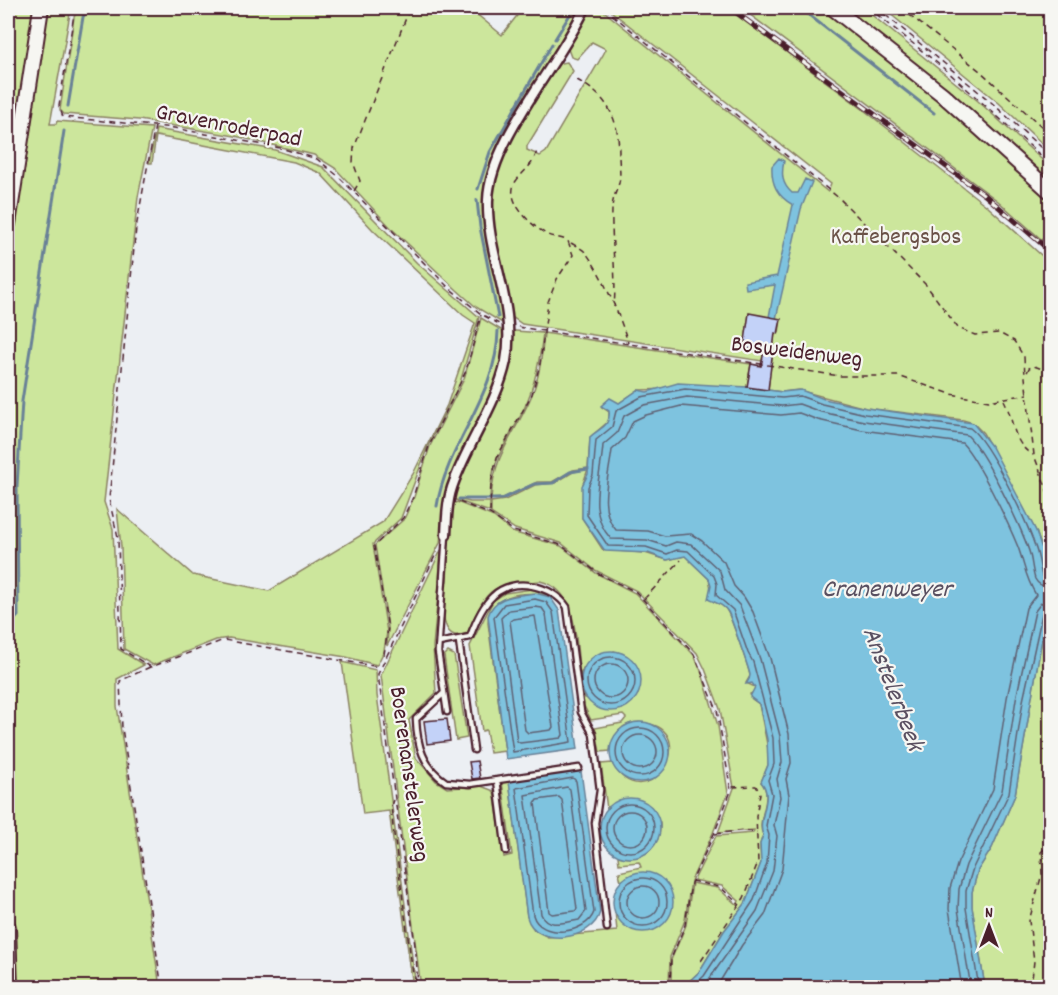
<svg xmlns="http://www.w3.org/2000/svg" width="1058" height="995" viewBox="0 0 1058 995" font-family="Dekko,sans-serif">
  <rect width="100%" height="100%" fill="#eceff3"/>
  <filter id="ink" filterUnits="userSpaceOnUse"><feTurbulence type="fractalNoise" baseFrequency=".0167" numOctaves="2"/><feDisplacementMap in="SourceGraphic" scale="12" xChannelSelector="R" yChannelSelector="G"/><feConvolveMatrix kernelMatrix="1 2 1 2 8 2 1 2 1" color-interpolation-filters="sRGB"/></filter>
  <g filter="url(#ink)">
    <path fill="#cce69c" stroke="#8b8264" stroke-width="1.5" fill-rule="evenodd" d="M8,8H37L8,201Z
      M45,8H71L50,124H56L57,121L152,128L138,197L104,502L113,529L118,649L144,665L117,679V706L160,987L18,988L8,788V249Z
      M79,8H469L502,35L523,8H581C555,52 488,150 485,199L504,324L476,307L457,290L393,230L335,168L314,155L235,136L139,120L64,114L60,110L74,17Z
      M590,8H600L828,192L831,184L607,8H727L860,107L987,206L1050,263V987H985L972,907V892L978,870L992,848L1015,795L1049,598L1045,558L1036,531L983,433L973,423L963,420L866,408L798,390L782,392L768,390L775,333H779L781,319L749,314L744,348L764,351L762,361L522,324L512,317C506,281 493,245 492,209C490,156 531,107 556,64L567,62L573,71L527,146V150L540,156L546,152L603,55L606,49L592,42L577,59L571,57L568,49Z
      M741,8H823L943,102L1050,200V247L998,201Z
      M843,8H863L978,101L1050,167V183L976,116Z
      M883,8H1050V151L999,103Z
      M156,129L275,150L323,167L417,263L479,317L460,383L428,446L401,518L373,544L387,632L384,651L377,665L346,657L229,638L216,640L153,665L124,649L121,547L117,509L193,575L269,591L383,522L413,474L447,405L475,323L463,315L373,230L320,173L294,162L156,136L152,163H149Z
      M481,318L501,330L543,333C540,360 535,385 524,409C507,445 491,456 490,499H458L470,502H490V512L453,499L444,504L440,543L387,646L388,627L375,545L404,519L414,497L430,446L464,379Z
      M544,333L751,364L747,387L638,390L619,403L602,407L609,412V421L590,437L588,468L573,470L552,482H537L503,498L491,499C494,452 514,437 531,397C540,377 542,354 544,333Z
      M588,469L583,484L582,518L603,550L645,553L667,560L685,556L709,579L714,602C719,603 722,605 726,609C730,614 749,668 750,676L746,683L755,687L754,692L750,694L752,699L759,704L769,754L768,765L761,782C775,797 755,819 763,835L760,844L761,863L745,904L724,931L699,972L683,987H671V960L686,925L692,883L718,888L737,905L739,901L722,886L694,880L716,836L753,833L754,830L718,833L734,788L720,709L705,669L697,653L637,591L595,570L561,543L515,529L491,513V502L505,500L535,485L555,483L573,472Z
      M457,502L494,517L512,532L561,546L596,573L635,593L694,655L702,673L718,726L728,793L713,833L691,881L685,920L670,957L669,987L421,988L381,675L441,550L439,581H447L451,505ZM540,581C580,590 575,643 580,676L583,668L614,651C635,657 645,673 638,694L622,709L585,698L582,691L584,706L591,720L623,715L626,718L622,723L595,728L600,752L610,751C612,741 615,733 623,727C631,722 640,721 650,724C701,736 645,822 612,763L601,764L607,809L620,800L660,822C662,847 642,863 618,856L619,864L639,862L641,867L619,872L621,882L626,878L618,917L615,911L617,931L548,937L534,930L527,916L509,781L502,782L512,855L504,857L494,791L481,786L447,788L436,781L416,758L409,720L436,693L433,646L439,585C444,599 438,647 467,633C490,585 487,586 540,581Z
      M532,589L546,595C523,591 489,594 488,623L505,751L490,753L486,730L482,731L470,646L493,601L505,593Z
      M448,652L454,655L467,738L456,740L444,656Z
      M342,662L376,670L377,695L416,987H359L412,980L389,811L363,814Z"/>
    <path fill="#7ec3df" stroke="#698197" stroke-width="1.5" d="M779,158L784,161C781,175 782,184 792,193H798L805,179L812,182L801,209L773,332L769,317L775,285L746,289L745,282L777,276L793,205C777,196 771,184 772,166Z
      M678,383L747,387L782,392L801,390L824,399L866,408L973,423L992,447L1036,531L1045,558L1049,598L1015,795L992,848L978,870L972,892V907L985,987H683L699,972L724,931L745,904L761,863L760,844L763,835C756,819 775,797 761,782L768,765L767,739L759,704L750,697L755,687L752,683L746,684C748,681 750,679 750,675C750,672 731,617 728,612C723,604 716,603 708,599L711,585L709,579L685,556L667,560L648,553L605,551L582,518V486L588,474L590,437C599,428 611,427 609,411L601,406L610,398L619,403L638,390L647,392Z
      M535,593L550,597L559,610L578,749L506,759L488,616C494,595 516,596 535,593Z
      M581 681a30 30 0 1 1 60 0a30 30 0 1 1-60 0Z
      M610 752a30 30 0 1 1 60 0a30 30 0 1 1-60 0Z
      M581,771L600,912C593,941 535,948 527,917L509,781Z
      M600 828a30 30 0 1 1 60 0a30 30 0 1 1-60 0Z
      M613 902a30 30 0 1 1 60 0a30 30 0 1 1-60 0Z"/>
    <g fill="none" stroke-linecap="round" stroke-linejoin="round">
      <path stroke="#5f6173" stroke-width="1.5" d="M535,599L546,602L553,612L571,742L513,752L494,617L504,604Z
        M535,607L542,608L546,614L563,735L561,738L520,743L517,741L501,618L509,610Z
        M535,616L553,727L551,730L528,733L525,730L510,621L513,619Z
        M587 681a24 24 0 1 1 48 0a24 24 0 1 1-48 0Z
        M594 681a17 17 0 1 1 34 0a17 17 0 1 1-34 0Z
        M616 752a24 24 0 1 1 48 0a24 24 0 1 1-48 0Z
        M623 752a17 17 0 1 1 34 0a17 17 0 1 1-34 0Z
        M573,778L576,781L594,912C587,934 540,940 533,915L516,788Z
        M567,787L570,789L586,911L579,920C566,922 547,929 541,914L525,795Z
        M559,797L562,800L577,909L575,911L552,914L549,912L535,803L537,800Z
        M606 828a24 24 0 1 1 48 0a24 24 0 1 1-48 0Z
        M613 828a17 17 0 1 1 34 0a17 17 0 1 1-34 0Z
        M619 902a24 24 0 1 1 48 0a24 24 0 1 1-48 0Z
        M627 902a16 16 0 1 1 32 0a16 16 0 1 1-32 0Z
        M691,988L704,976L754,900L767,863L769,835L766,826L772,794L768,780L774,764L773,738L753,662L748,653L733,610L716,595L717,584L714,576L688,551L677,550L667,554L646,547L608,546L587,515L588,487L593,475L596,440L612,427L616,411L641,397L685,389L782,398L800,396L822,404L865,414L970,428C990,443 1028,524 1036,549C1039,558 1040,568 1042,576L1050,580
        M703,988L757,911L773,871L777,836L774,825L780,797L777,779L782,762L780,736L760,659L740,606L725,590L720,571L691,544L676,542L666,546L647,540L611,539C586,512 601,478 603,445L617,433L624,416L644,405L687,397L782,406L799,404L821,412L864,421L967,435C985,452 1021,527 1029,551C1032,560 1032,570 1035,579C1038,585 1044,587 1050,588
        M716,988L742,945L765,915L782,869L789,795L786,779L791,763L789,734L770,658L753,612L744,597L734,586L724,562L702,541L691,534L665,536L648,531L616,530C597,509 609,476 612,450L625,438L633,421L646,415L681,406L781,415L799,413L818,420L862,430L962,443C978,459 1009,525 1018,547C1025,566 1025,577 1036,595L1026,608L1021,632L1007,698L993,789L958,862L950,888L949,909L962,988
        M971,988L958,909L959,889L966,865L1002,791L1016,699L1035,611L1041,603L1050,601
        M979,988L966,908V891L973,868L1009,793L1023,701L1042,614L1045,609L1050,608"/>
      <path stroke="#698197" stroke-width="3" d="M800,8L934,113
        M555,39L574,8
        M68,106L83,17L88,8
        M478,189L490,152L552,44
        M477,200L480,227L498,317
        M459,499H502L534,484L553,483L570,472L588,469
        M437,506C447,443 497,396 498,331
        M13,621L18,616L17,486L22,401L64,131"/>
    </g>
    <path fill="#c3d2f8" stroke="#4a1f2b" stroke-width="1.5" d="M749,313L781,319L778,334L775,333L768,390L747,387L751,364L761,366L764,351L744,348Z
      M447,719L450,741L427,744L424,721Z
      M477,761L480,778L472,779L469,762Z"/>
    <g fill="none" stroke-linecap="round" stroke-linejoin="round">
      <g stroke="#4a1f2b" stroke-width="9">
        <path id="service" d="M446,535L438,652L447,712
          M459,641L474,750
          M439,643L470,637C475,623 482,606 493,596C513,576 552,585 567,607L581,712L593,734L600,790L595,823L607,928
          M444,693L416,719C417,745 423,767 446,782L470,784L579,768
          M497,780L506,851"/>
      </g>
      <g stroke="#4a1f2b" stroke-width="13">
        <path id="minor" d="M446,535C447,517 447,499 454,482C469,441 497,404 506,361C517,305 486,255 488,200C490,140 560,63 585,8"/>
      </g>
      <g stroke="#4a1f2b" stroke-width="18">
        <path id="primary" d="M833,8L942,94L1050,191"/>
      </g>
      <g stroke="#4a1f2b" stroke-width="18">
        <path id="trunk" d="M8,224L41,8
          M8,927L10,988"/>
      </g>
      <path stroke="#4a1f2b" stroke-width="1.5" stroke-dasharray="6 4.5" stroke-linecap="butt" d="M75,8L59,106L63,117L174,128L280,148L317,159L338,176L448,287L481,314L499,324
        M604,8L840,199L926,285L958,328L975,335L999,333L1014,341L1024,357L1025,377
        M869,8L947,71L1050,164
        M877,8L991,102L1050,156
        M901,8L980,71L1050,134
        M577,80C609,97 619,120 619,155C619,164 621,175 619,183C616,193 612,199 612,210C611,242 617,274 614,307
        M155,126L136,228L109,499L118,538L121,649L151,667L224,640L379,667
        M354,191L360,181L353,162L354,148L410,8
        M571,243C576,246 582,248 586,253C602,274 621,318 628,343
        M518,327L840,376H898L951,394L989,401L1028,394
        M1050,372L1034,366L1029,368L1025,377L1034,455L1050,498
        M1004,400C1014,419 1012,444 1033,455
        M459,502L490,514L514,531L561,545L599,574L636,592L694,654L717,710L731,791L714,834L691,883L685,925L671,959L670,988
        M490,512L491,483L497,457L532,394L540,364L548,302L557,279L573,255L568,241C561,237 553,238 546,234C531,225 503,200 516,181C524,170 534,165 537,150
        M644,599L681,560
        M384,655L388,628L374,546L403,518L413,497L429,446L466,371L481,315
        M150,667L120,681L122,728L162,988
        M393,800L391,806L393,827L413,974L418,984
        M715,834L743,830L757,832
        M692,881L720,887L740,905
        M701,961L744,898L758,862L756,816L760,793L756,786L731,787
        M418,988L416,953L378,674L437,552
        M1031,988L1034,961L1029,921L1042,874L1041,852L1050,844"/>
      <use href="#service" stroke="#f6f6f2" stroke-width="4.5"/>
      <use href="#minor" stroke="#f6f6f2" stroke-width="8"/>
      <use href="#primary" stroke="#f6f6f2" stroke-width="14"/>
      <use href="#trunk" stroke="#f6f6f2" stroke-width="14"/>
      <g stroke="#4a1f2b" stroke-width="5">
        <path id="rail" d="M730,8L986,196L1050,251"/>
      </g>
      <use href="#rail" stroke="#f6f6f2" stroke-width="3" stroke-dasharray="9" stroke-linecap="butt"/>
    </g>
  </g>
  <g text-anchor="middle" stroke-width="4.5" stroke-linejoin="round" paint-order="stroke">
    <g font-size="24" fill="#4a1f2b" stroke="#f6f6f2">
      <text transform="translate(229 124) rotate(11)" y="8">Gravenroderpad</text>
      <text transform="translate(797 350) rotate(7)" y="8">Bosweidenweg</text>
      <text transform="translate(411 774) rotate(82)" y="8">Boerenanstelerweg</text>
    </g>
    <g font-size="24" fill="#6a5147" stroke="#f6f6f2">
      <text x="896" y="243">Kaffebergsbos</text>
    </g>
    <g font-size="26" font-style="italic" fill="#5a5061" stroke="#f6f6f2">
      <text x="887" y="596">Cranenweyer</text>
      <text transform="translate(895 688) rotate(69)" y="9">Anstelerbeek</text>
    </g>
  </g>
  <rect width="1058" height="995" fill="none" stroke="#f6f6f2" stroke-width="30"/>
  <rect x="15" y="15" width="1028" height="965" fill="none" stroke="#4a1f2b" stroke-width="2" filter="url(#ink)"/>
  <g transform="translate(989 926)" stroke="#f6f6f2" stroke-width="4.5" paint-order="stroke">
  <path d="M0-4.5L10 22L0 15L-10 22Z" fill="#4a1f2b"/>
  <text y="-9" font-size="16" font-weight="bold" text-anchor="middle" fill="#4a1f2b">N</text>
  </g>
</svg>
